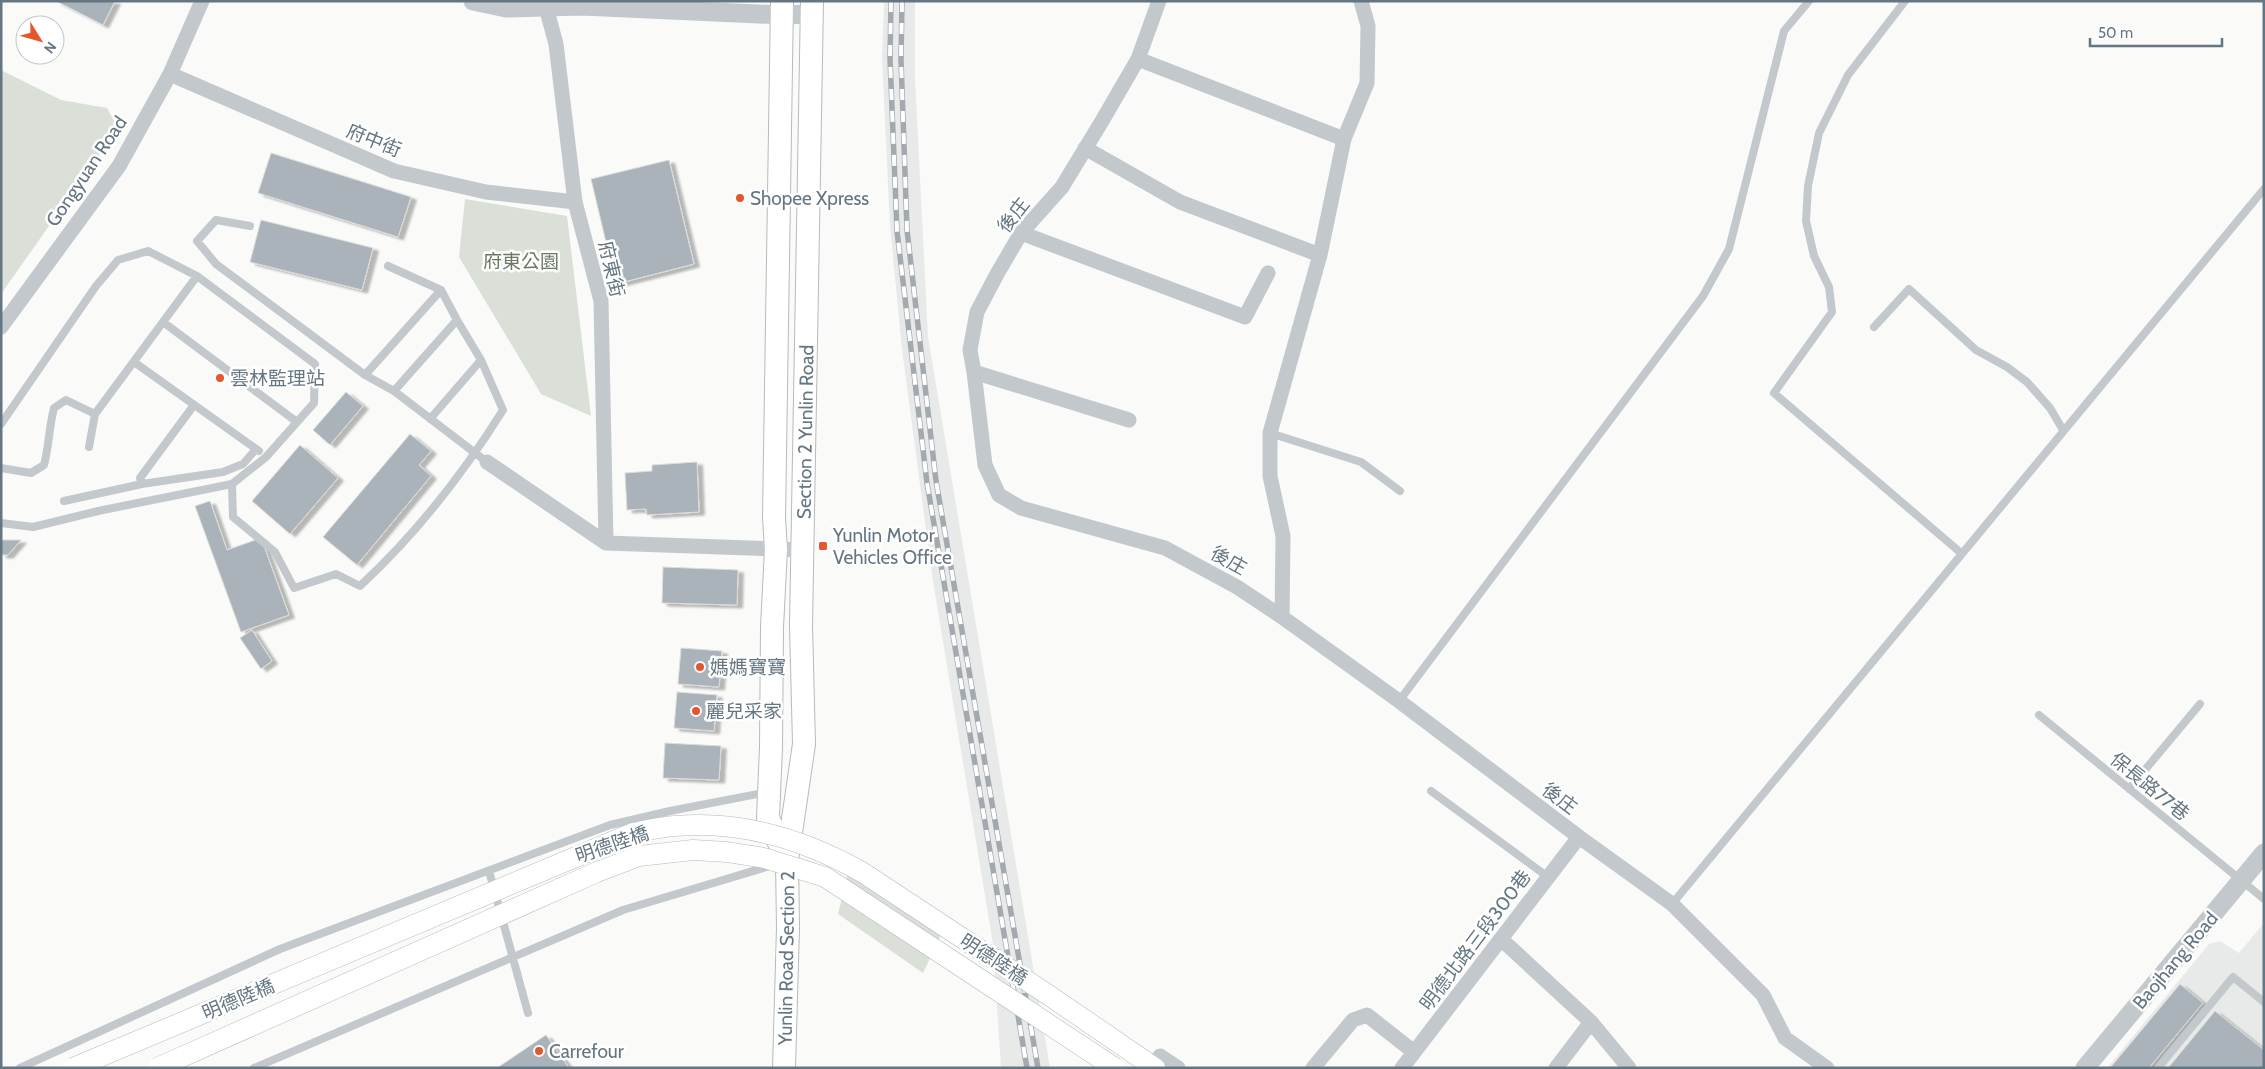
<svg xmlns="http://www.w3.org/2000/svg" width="2265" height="1069" viewBox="0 0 2265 1069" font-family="Cabin,'Noto Sans TC',sans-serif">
  <defs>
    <filter id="shadow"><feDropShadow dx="5.5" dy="3" stdDeviation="1" flood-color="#0004"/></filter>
  </defs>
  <rect width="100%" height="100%" fill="#fafaf8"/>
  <path fill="#e8e9e9" d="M884,1H915V78L928,337L1050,1068H1001L993,944L932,575L902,349L890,226L882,58Z
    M2264,923V1068H2107L2209,944L2220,941L2239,953Z"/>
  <path fill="#dadfd7" d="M1,70L61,100L107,108L118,128L1,294Z
    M465,199L567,216L591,416L541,394L459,257Z
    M851,860L948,920L923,973L838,914Z"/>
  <path fill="#aab3b9" stroke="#dcdcda" filter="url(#shadow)" d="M56,1H115L103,25Z
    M271,153L411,197L398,237L258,193Z
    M669,160L694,264L616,284L591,179Z
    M261,220L373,248L362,290L250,262Z
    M346,392L363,406L330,445L313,430Z
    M410,434L431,451L419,465L431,476L357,565L323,537Z
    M300,445L338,478L290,534L252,501Z
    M697,462L699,512L647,515L646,509L627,510L625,473L652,471V465Z
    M210,501L227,550L261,538L289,615L241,632L195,506Z
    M1,540H21L8,555H1Z
    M663,567L738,570L737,605L662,603Z
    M252,630L272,661L261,669L240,638Z
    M681,648L722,651L719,687L678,684Z
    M677,692L717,695L714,731L674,728Z
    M665,743L721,746L719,780L663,778Z
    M2180,984L2203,1003L2149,1068H2110Z
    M2215,1011L2264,1050V1068H2168Z
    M546,1035L569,1068H497Z"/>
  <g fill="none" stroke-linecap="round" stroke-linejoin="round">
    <g stroke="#b5babe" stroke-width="24">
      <path id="primary" d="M782,1L774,518L776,549L772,627L771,747L768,818L787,861L788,928L784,1068
        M787,860L804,744L801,626L812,1"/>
    </g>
    <path stroke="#c3c8cc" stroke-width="8" d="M1905,1L1848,75L1819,133L1808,186L1806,221L1814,256L1829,287L1832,312L1774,393L1961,553
      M250,226L216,220L197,241L216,264L365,375L394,391L487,462
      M163,322L297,422
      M1874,327L1909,289L1976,350L2007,367L2027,382L2050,408L2063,430
      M134,362L259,451
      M365,375L441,290
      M394,391L457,320
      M430,419L481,360
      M1,424L96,286L118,260L148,251L197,276L315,364L314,403L266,457L232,484L98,511L33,527L1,523
      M1270,433L1361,462L1400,491
      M89,447L95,414L197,276
      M1,468L31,473L44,465C49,446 49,427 54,408L66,400L95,414
      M142,484L140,478L194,405
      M232,484L233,517L275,552L294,588L336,574L360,586C415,535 463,474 503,410L481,360L457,320L441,290L388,266
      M64,501L142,484L223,472L243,464L256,449
      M1399,701L1703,296L1729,249L1784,31L1809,1
      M2039,715L2264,899
      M2129,789L2200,704
      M1431,791L1548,877
      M489,871L528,1013
      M1672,904L2264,189
      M20,1068L280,949L610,825L670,811L768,792
      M254,1068L623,910L773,865
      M2158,1068L2233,977L2264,1002"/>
    <path stroke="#c3c8cc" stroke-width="15" d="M1159,1L1138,59L1102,121L1062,187L1021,233L997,274L977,312L970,350L974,372L985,465L999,495L1021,508L1165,548L1237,587L1282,617L1399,701L1579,837L1672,904L1763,995L1785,1038L1827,1068
      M546,7L556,44L575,202L601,301L606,543
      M1138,59L1344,139
      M170,74L394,171L486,192L575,202
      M1085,148L1180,202L1320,255
      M1021,233L1245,317L1268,273
      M1,327L119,166L170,74L202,1
      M974,372L1129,420
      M487,462L606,543L803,550
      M1282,617L1283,536L1270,476V433L1320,255L1344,139L1367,83L1368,26L1361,1
      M1501,939L1591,1022L1629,1068
      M1152,1068L1160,1056L1178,1068
      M1313,1068L1353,1020L1367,1015L1414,1052
      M1402,1068L1579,837
      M1556,1068L1591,1022"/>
    <path stroke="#c3c8cc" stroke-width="19" d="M473,1L506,8L582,6L782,15L812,14
      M2085,1068L2264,853"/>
    <use href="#primary" stroke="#fff" stroke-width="22"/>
    <g stroke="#a2aab0" stroke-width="5.5">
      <path id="rail" d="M891,1L890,59L897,231L927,483L1027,1068
        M902,1L901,60L907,230L936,481L1038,1068"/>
    </g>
    <use href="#rail" stroke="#fff" stroke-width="4" stroke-dasharray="11" stroke-linecap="butt"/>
    <g stroke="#b3babf" stroke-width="21" stroke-linecap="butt">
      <path id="secondary-bridge" d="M73,1068L633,833C647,830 661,827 675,826C742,820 805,840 862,872L1050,996L1155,1068
        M157,1068L597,872L639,856L693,850L727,852L764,858L825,877L1115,1068"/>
    </g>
    <use href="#secondary-bridge" stroke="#fff" stroke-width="20"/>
  </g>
  <g fill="#e4572e" stroke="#fff" stroke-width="2">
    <circle cx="740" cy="198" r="5"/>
    <circle cx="220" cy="378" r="5"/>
    <rect x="818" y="541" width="10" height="10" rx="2.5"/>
    <circle cx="700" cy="667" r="5"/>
    <circle cx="696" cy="711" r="5"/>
    <circle cx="539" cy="1051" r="5"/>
  </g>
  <g text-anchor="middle" stroke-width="5" stroke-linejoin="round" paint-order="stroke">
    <g font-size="19" fill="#657683" stroke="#fff">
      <text transform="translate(374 140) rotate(22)" y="7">府中街</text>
      <text transform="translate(86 171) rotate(-56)" y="7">Gongyuan Road</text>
      <text transform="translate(1013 215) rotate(-52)" y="7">後庄</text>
      <text transform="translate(612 269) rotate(77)" y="7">府東街</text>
      <text transform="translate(805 432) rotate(-89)" y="7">Section 2 Yunlin Road</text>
      <text transform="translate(1229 560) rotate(29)" y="7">後庄</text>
      <text transform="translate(2150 786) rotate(39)" y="7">保長路77巷</text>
      <text transform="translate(1560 798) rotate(37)" y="7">後庄</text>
      <text transform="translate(612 844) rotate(-19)" y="7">明德陸橋</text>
      <text transform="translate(1475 940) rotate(-53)" y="7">明德北路三段300巷</text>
      <text transform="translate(786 958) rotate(-89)" y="7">Yunlin Road Section 2</text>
      <text transform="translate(994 959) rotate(33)" y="7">明德陸橋</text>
      <text transform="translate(2175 960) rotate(-50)" y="7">Baojhang Road</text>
      <text transform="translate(238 999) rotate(-23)" y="7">明德陸橋</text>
    </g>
    <g font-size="19" fill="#657683" stroke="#fff" text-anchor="start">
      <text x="750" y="205">Shopee Xpress</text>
      <text x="230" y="385">雲林監理站</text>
      <text x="833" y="542">Yunlin Motor<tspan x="833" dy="22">Vehicles Office</tspan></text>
      <text x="710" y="674">媽媽寶寶</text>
      <text x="706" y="718">麗兒采家</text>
      <text x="549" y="1058">Carrefour</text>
    </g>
    <g font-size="19" fill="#687a64" stroke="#fff">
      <text x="521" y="268">府東公園</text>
    </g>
  </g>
  <rect width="2265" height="1069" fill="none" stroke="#657683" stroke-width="5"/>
  <g transform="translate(40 40) rotate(127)"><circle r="24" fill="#ffffff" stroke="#c1c8cd"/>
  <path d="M0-4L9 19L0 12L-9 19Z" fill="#e4572e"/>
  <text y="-8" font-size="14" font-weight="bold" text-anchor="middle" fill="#657683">N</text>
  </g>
  <path d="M2090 38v8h132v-8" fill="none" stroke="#657683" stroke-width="2.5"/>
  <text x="2098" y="38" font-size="15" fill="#657683" stroke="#ffffff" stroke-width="4" paint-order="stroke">50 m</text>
</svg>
